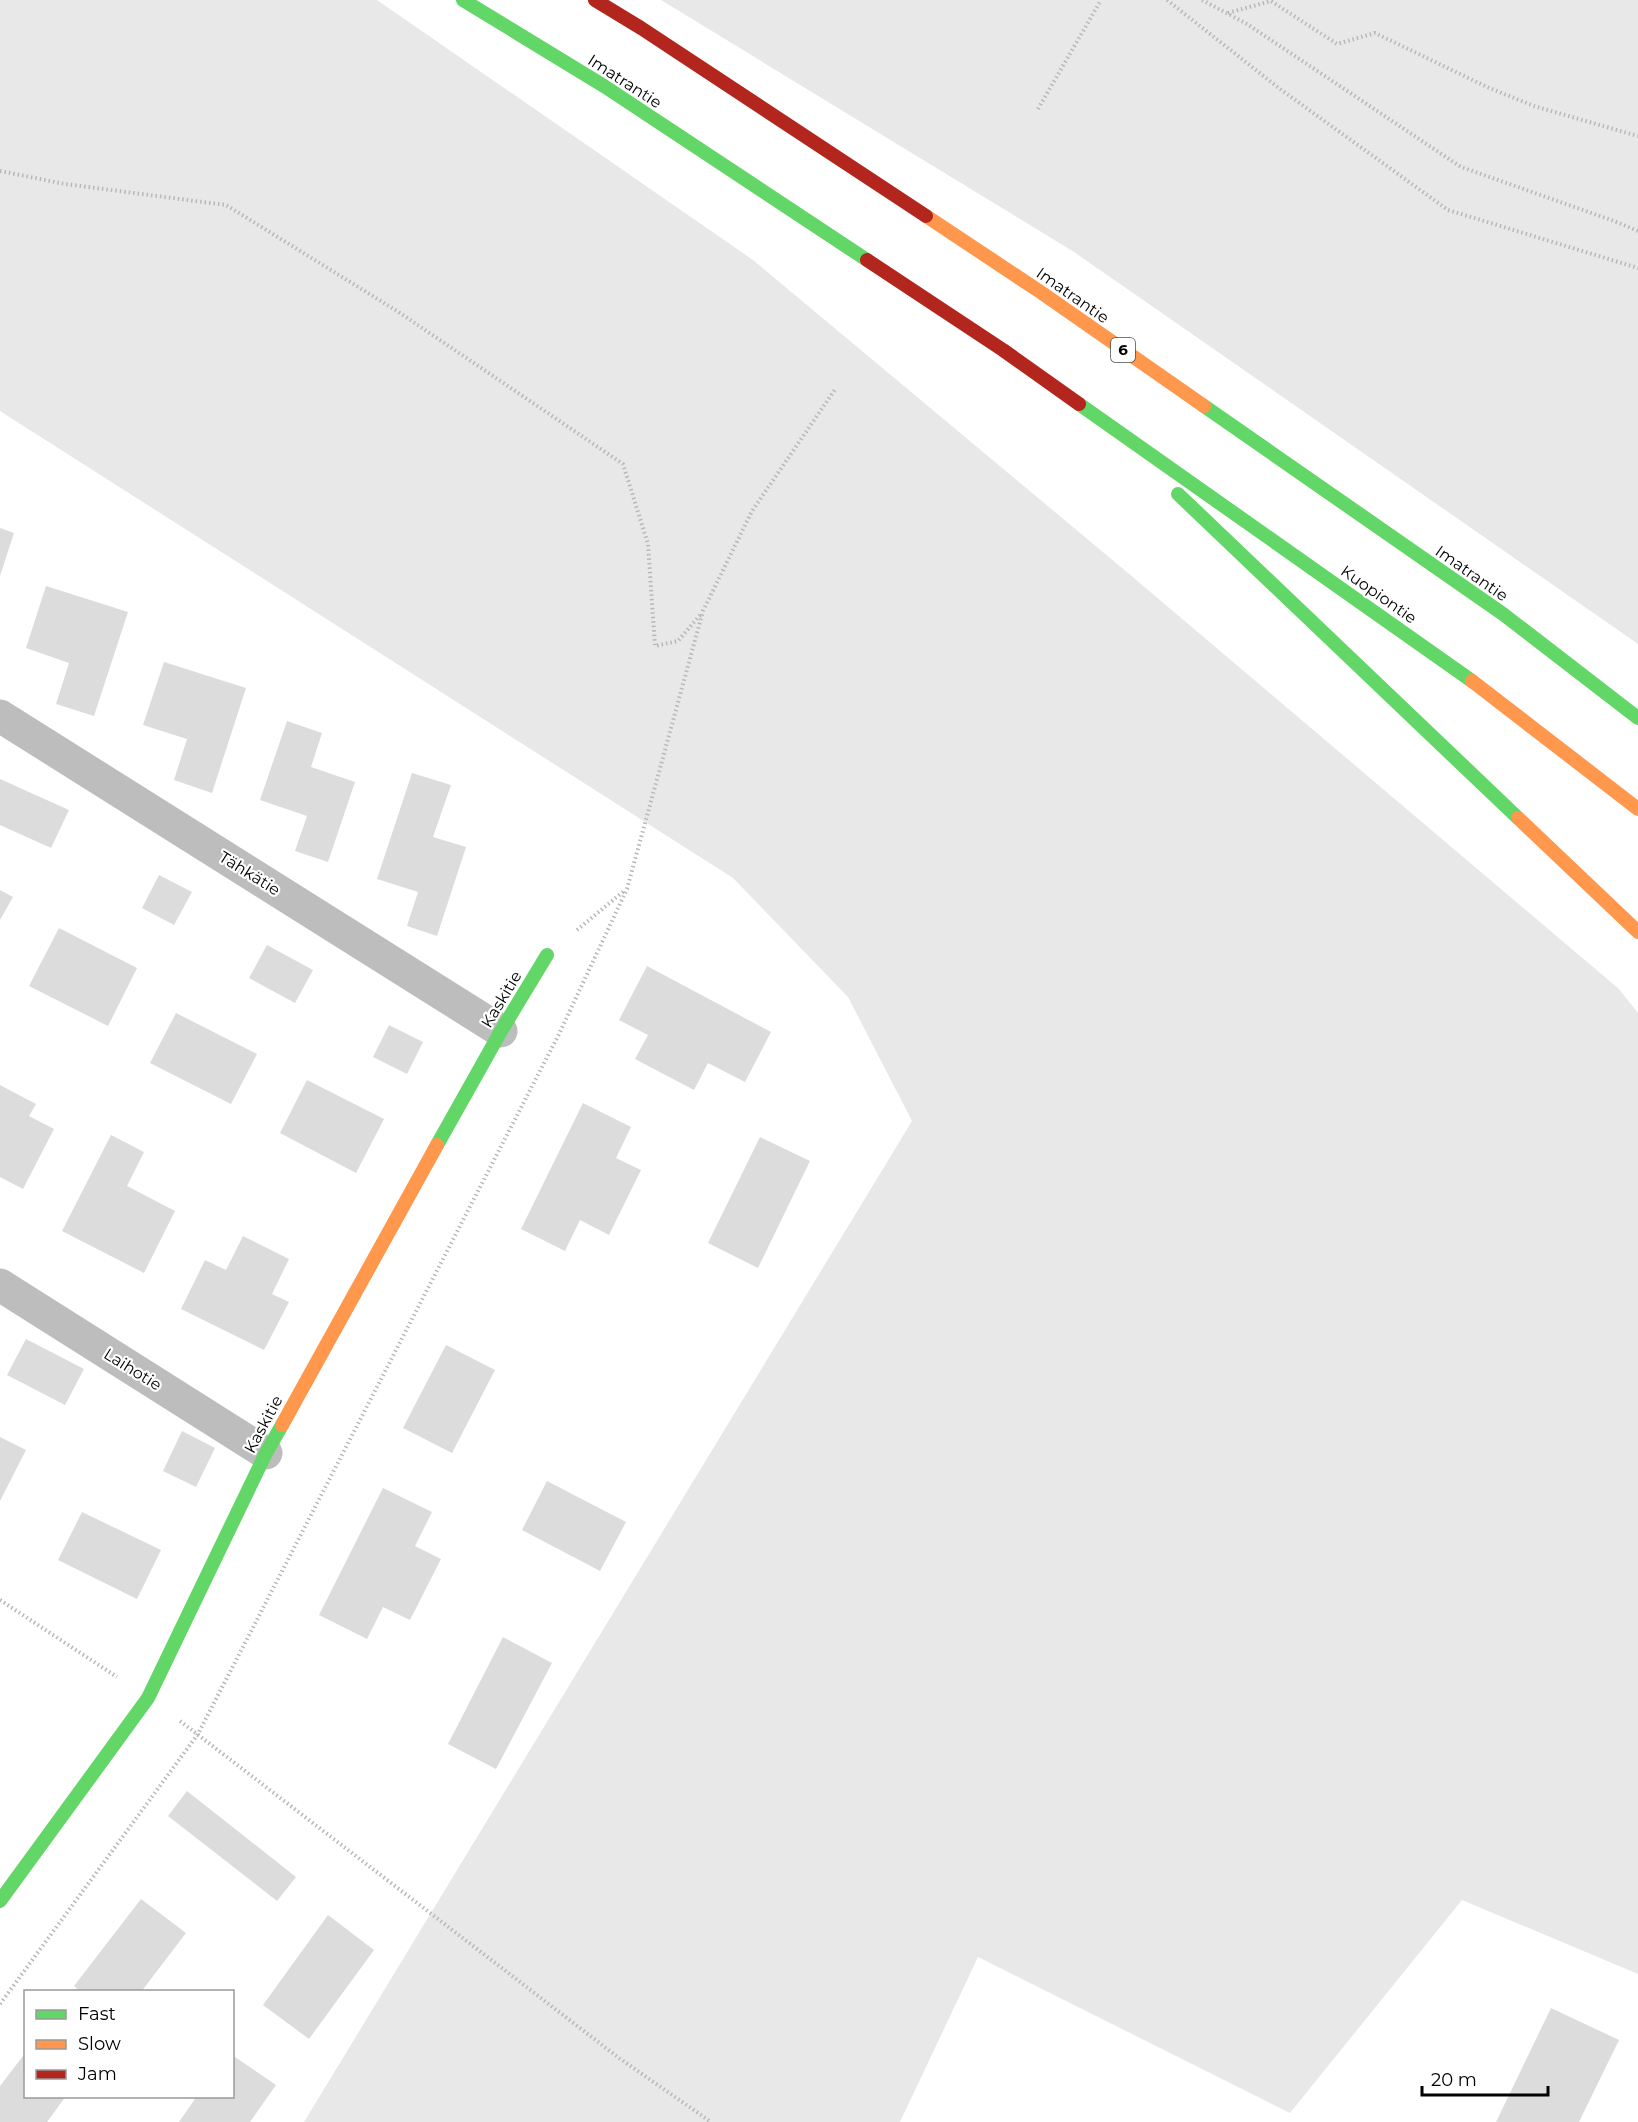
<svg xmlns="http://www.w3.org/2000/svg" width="1638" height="2122" viewBox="0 0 1638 2122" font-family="Montserrat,sans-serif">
  <rect width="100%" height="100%" fill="#fff"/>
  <path fill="#e8e8e8" d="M0,0H377L753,260L1128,573L1619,989L1638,1013V1974L1462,1900L1290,2113L978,1957L900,2122H304L912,1121L848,997L733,878L0,411Z
    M661,0H1638V644L1074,252Z"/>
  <path fill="#dcdcdc" d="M0,528L14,533L0,576Z
    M46,586L128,612L94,716L56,704L69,663L26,648Z
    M164,662L246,688L212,793L174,780L187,739L143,725Z
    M287,721L322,733L311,767L355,782L328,862L295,851L307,816L260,800Z
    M412,773L451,785L433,837L466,847L437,936L407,926L418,892L377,879Z
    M0,779L69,810L51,848L0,825Z
    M159,875L192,892L174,925L142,908Z
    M0,890L13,897L0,920Z
    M59,928L137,968L108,1026L29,986Z
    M267,945L313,970L295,1003L249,978Z
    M647,966L771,1032L745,1082L708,1063L694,1090L635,1059L648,1035L619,1020Z
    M176,1013L257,1054L231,1104L150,1063Z
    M389,1025L423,1042L407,1074L373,1057Z
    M307,1080L384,1119L356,1173L280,1133Z
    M0,1085L36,1104L29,1116L54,1129L23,1189L0,1177Z
    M583,1103L631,1127L616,1158L641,1170L609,1235L580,1220L565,1251L521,1229Z
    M111,1135L144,1152L127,1186L175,1211L144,1273L62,1231Z
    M760,1137L810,1161L758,1268L708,1243Z
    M243,1236L289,1259L272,1294L289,1302L264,1350L181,1309L205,1260L226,1270Z
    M26,1339L84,1369L65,1405L7,1375Z
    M446,1345L495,1370L452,1453L403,1428Z
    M182,1431L215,1448L196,1487L163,1471Z
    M0,1437L26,1450L0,1501Z
    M547,1481L626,1522L600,1571L522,1530Z
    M383,1488L432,1512L415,1546L441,1559L410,1620L383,1607L367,1639L319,1615Z
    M82,1512L161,1550L137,1599L58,1560Z
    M503,1637L552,1663L496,1769L448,1744Z
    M187,1791L296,1877L277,1901L168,1816Z
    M141,1899L186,1933L141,1992H81L74,1986Z
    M328,1915L374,1950L309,2039L263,2005Z
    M1551,2008L1619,2040L1579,2122H1496Z
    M26,2052V2096H66L47,2122H0V2086Z
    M232,2055L276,2085L250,2122H179L197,2096H232Z"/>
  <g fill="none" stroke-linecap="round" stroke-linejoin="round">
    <path stroke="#b8b8b8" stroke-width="4" stroke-dasharray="1.5 3" stroke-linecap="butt" d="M1167,0L1280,89L1448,210L1638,268
      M1202,0L1247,24L1461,167L1614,221L1638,231
      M1228,13L1271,1L1337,44L1375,33L1487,87L1534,106L1638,136
      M1038,109L1101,0
      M0,171L65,184L226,205L397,311L623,464L648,544L655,646L678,641L701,614
      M577,930L624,891
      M0,1600L117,1677
      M180,1721L619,2058L711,2122
      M0,2004L198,1734L559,1034L627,889L703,611L752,511L836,388"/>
    <path stroke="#bdbdbd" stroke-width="33" d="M0,716L501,1031
      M0,1285L266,1453"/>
    <path stroke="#63d668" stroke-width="14" d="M463,0L604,86L867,260
      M1079,404L1472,681
      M1204,406L1503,614L1638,718
      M1178,494L1518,818
      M437,1145L501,1031L547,955
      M0,1901L148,1698L266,1453L282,1425"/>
    <path stroke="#ff974d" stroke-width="14" d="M926,216L1042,293L1204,406
      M1472,681L1638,809
      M1518,818L1638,932
      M282,1425L437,1145"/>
    <path stroke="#b3261e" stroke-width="14" d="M595,0L641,28L926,216
      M867,260L1003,350L1079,404"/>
  </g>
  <g text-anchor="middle" stroke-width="4.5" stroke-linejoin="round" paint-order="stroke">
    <rect fill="#fff" stroke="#4c4c4c" stroke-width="1.5" x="1111" y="338" width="24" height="24" rx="4.5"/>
    <g font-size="15" font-weight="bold" fill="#000">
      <text x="1123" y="355">6</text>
    </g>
    <g font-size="16" fill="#000" stroke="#fff">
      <text transform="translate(625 81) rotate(33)" y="6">Imatrantie</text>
      <text transform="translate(1073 295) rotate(35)" y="6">Imatrantie</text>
      <text transform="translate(1472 573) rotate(35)" y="6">Imatrantie</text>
      <text transform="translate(1379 594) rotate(35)" y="6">Kuopiontie</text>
      <text transform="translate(250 873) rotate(32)" y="6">Tähkätie</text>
      <text transform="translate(501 999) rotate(-59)" y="6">Kaskitie</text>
      <text transform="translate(133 1369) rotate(32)" y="6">Laihotie</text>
      <text transform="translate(263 1424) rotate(-62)" y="6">Kaskitie</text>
    </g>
  </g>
  <rect x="24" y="1990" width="210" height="108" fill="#ffffff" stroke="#999999" stroke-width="1.5"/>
  <rect x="36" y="2010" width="30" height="9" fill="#63d668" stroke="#999999" stroke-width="1.5"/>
  <text x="78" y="2020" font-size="18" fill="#000000">Fast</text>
  <rect x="36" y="2040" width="30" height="9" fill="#ff974d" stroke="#999999" stroke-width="1.5"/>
  <text x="78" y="2050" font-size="18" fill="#000000">Slow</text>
  <rect x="36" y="2070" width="30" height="9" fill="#b3261e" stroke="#999999" stroke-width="1.5"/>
  <text x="78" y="2080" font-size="18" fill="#000000">Jam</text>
  <path d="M1422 2086v9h126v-9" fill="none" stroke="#000000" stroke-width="3"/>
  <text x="1431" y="2086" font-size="18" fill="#000000" stroke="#ffffff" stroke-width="4.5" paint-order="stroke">20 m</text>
</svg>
